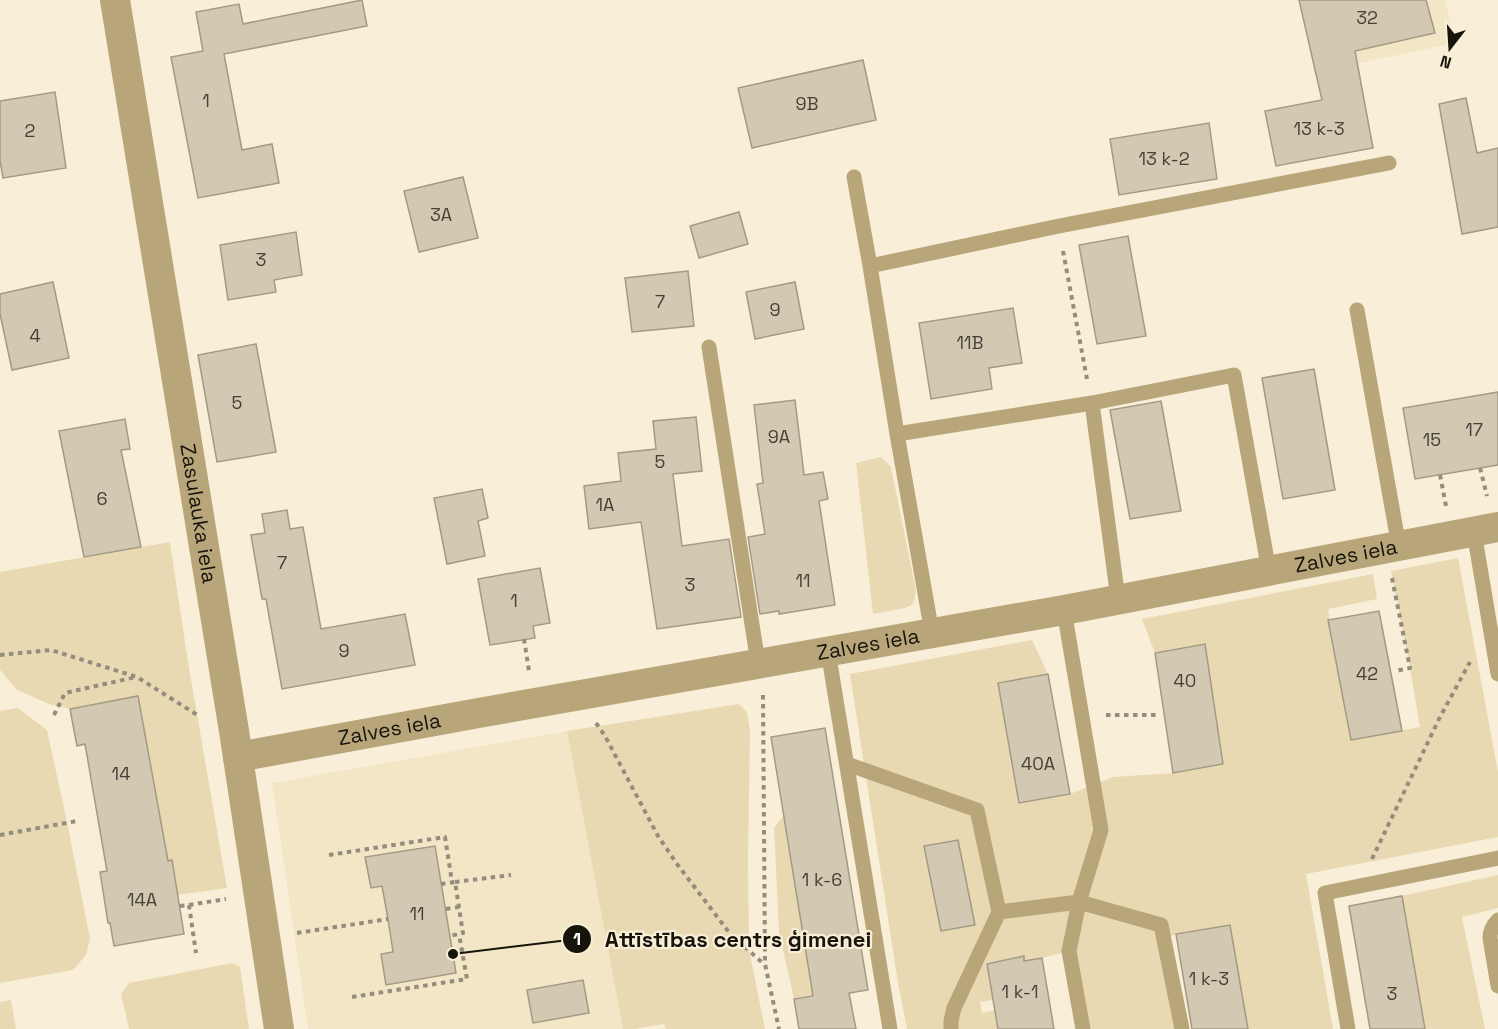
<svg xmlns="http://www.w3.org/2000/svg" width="1498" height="1029" viewBox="0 0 1498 1029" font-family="'Space Grotesk',sans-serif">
  <rect width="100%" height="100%" fill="#f9efd8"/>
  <path fill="#f2e6c7" d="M1299,0H1445L1455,43L1313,73V61Z
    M567,731L623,1029H308L272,783Z"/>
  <path fill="#e9d9b2" d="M881,457L891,467L916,591L913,604L905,608L873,614L856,463Z
    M170,542L188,662L227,888L178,895L172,861H168L138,696L70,709L49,704L17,690L0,670V572Z
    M1458,558L1498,772V837L1306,874L1333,1029H1248L1230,925L1164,937L1179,1029H1087L1069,951L1042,958L1024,961V957L993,1000L980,1002L982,1013L995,1010L998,1029H907L898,983L850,674L1032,640L1048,674L998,684L1019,803L1070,794L1113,777L1173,773L1223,764L1205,644L1155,653L1142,619L1373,574L1377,599L1328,609L1351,740L1420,727L1410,668L1391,571Z
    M739,704L747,712L750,730L748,861L749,950L765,1029H666L664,1024L635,1029H623L567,731Z
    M18,708L47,730L67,822L90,939L86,955L73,970L0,983V711Z
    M784,815L813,996L794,999L779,932L774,828Z
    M1498,875V908L1462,917L1485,1029H1425L1402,896Z
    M232,963L240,967L249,1029H129L121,994L129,983Z
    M11,1000L16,1029H0V1002Z"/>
  <path fill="#d3c9b3" stroke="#a39a84" stroke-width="1.5" d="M362,0L367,26L224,54L242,150L272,144L279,183L198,198L171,57L203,51L196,12L239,4L243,24Z
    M1299,0H1426L1435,33L1355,51L1373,148L1276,166L1265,111L1322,100Z
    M863,60L876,120L752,148L738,88Z
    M55,92L66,168L3,178L0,161V101Z
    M1466,98L1477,153L1498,148V227L1462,234L1439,104Z
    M1209,123L1217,179L1119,195L1110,139Z
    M463,177L478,238L419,252L404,191Z
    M739,212L748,244L699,258L690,226Z
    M296,232L302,275L274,280L276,292L228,300L220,245Z
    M1128,236L1146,336L1097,344L1079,245Z
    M688,271L694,326L632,332L625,278Z
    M53,282L69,358L12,370L0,314V294Z
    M795,282L804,329L755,339L746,292Z
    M1013,308L1022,363L989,368L992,389L931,399L919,323Z
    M256,344L276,452L217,462L198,355Z
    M1314,369L1335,490L1283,499L1262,378Z
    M1498,392V465L1415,479L1403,408Z
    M795,400L804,475L823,472L828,499L819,501L835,605L779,614V611L760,614L748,537L765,534L757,484L763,483L754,405Z
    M1161,401L1181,511L1130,519L1110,410Z
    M696,417L702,471L673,474L682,546L729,539L741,617L657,629L641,522L589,529L584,486L621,481L618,453L656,449L653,421Z
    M125,419L130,449L121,450L141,547L84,557L59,431Z
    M482,489L488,518L478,521L485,556L447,564L434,498Z
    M287,510L290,529L303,527L321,629L405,614L415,665L282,689L266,599H262L251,535L265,533L262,514Z
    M540,568L550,623L533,626L535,638L490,645L478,579Z
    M1379,611L1402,731L1351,740L1328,620Z
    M1205,644L1223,764L1173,773L1155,653Z
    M1048,674L1070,794L1019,803L998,683Z
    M138,696L168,861L172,860L184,934L114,946L110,923H108L100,872L107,871L85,744L77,746L70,709Z
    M825,728L868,990L849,993L856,1029H799L794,999L813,996L771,737Z
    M958,840L975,925L941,931L924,846Z
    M435,846L456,973L386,985L381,954L393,952L388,919L382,886L371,888L365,857Z
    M1402,896L1425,1029H1370L1349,906Z
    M1230,925L1248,1029H1192L1176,934Z
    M1024,956V961L1042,958L1054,1029H998L987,964Z
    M583,980L589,1013L533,1023L527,990Z"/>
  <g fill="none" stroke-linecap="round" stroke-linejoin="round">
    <path stroke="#948d7d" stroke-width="4" stroke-dasharray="4.5 4.5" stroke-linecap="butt" d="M1063,251L1087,379
      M1480,468L1487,496
      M1440,475L1446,506
      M1392,578L1410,668L1395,671
      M524,639L529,671
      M0,655L51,650L137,677L199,716
      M763,695L765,964L779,1029
      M54,715L65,693L136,677
      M1106,715H1159
      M596,723L605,736L658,836L677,864L731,935L764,964
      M0,835L77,821
      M329,855L445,837L452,882
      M1372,859L1440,717L1470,662
      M455,882L511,875
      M441,884L455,882L463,933L450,936
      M189,905L226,899
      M180,906L189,905L196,953
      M446,909L459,907
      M297,933L388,919
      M352,997L467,979L459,934"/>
    <path stroke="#b8a67a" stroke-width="15" d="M854,177L870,266
      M1357,310L1399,547
      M709,347L758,663
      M1092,403L1234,375L1269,571
      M897,434L932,633
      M1474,532L1498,674
      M1118,599L1092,403L897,434L870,266L1059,226L1389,163
      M1064,610L1101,830L1079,902L1069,951L1083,1029
      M828,651L890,1029
      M847,764L977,810L999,912
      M1498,920C1493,925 1490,931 1490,938L1498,986
      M951,1029V1021L954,1008L999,912L1079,902L1161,925L1182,1029
      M1348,1029L1325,893L1498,858"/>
    <g stroke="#b8a67a" stroke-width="30">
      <path id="s1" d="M115,0L234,731L279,1029"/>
      <path id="s2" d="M238,757L484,712L1064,610L1498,527"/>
    </g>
  </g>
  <g text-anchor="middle" stroke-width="4.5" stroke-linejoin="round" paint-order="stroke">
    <g font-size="18" fill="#464136">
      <text x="1367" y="24">32</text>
      <text x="206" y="107">1</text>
      <text x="807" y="110">9B</text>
      <text x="1319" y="135">13 k-3</text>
      <text x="30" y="137">2</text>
      <text x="1164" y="165">13 k-2</text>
      <text x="441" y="221">3A</text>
      <text x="261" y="266">3</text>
      <text x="660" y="308">7</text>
      <text x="775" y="316">9</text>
      <text x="35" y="342">4</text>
      <text x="970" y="349">11B</text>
      <text x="237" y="409">5</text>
      <text x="1474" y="436">17</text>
      <text x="779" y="443">9A</text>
      <text x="1432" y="446">15</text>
      <text x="660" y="468">5</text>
      <text x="102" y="505">6</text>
      <text x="605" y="511">1A</text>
      <text x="282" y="569">7</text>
      <text x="803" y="587">11</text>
      <text x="690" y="591">3</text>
      <text x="514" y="607">1</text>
      <text x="344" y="657">9</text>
      <text x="1367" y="680">42</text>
      <text x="1185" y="687">40</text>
      <text x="1038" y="770">40A</text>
      <text x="121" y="780">14</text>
      <text x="822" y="886">1 k-6</text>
      <text x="142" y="906">14A</text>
      <text x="417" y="920">11</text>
      <text x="1209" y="985">1 k-3</text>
      <text x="1020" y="998">1 k-1</text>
      <text x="1392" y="1000">3</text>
    </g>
    <g font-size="21" fill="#17140c" stroke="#f9efd8">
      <text dy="7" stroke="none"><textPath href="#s1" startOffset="520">Zasulauka iela</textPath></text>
      <text dy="7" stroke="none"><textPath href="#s2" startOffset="1126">Zalves iela</textPath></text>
      <text dy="7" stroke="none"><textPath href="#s2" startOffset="640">Zalves iela</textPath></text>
      <text dy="7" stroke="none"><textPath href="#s2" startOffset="154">Zalves iela</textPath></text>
    </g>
  </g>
  <path fill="none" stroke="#17140c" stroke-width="2" d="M453 954L577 939"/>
  <g fill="#17140c" stroke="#f9efd8" stroke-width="2">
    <circle cx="453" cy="954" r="6"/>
    <circle cx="577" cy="939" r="15"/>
  </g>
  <g font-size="18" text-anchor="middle" font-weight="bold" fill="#fff">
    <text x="577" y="945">1</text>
  </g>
  <g font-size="22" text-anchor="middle" font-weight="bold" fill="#17140c" stroke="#f9efd8" stroke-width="4.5" stroke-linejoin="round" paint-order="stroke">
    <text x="738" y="947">Attīstības centrs ģimenei</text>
  </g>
  <g transform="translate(1450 48) rotate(197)" stroke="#f9efd8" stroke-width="4.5" paint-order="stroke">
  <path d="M0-4.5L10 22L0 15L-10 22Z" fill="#17140c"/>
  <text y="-9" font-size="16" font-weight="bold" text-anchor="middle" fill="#17140c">N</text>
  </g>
</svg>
